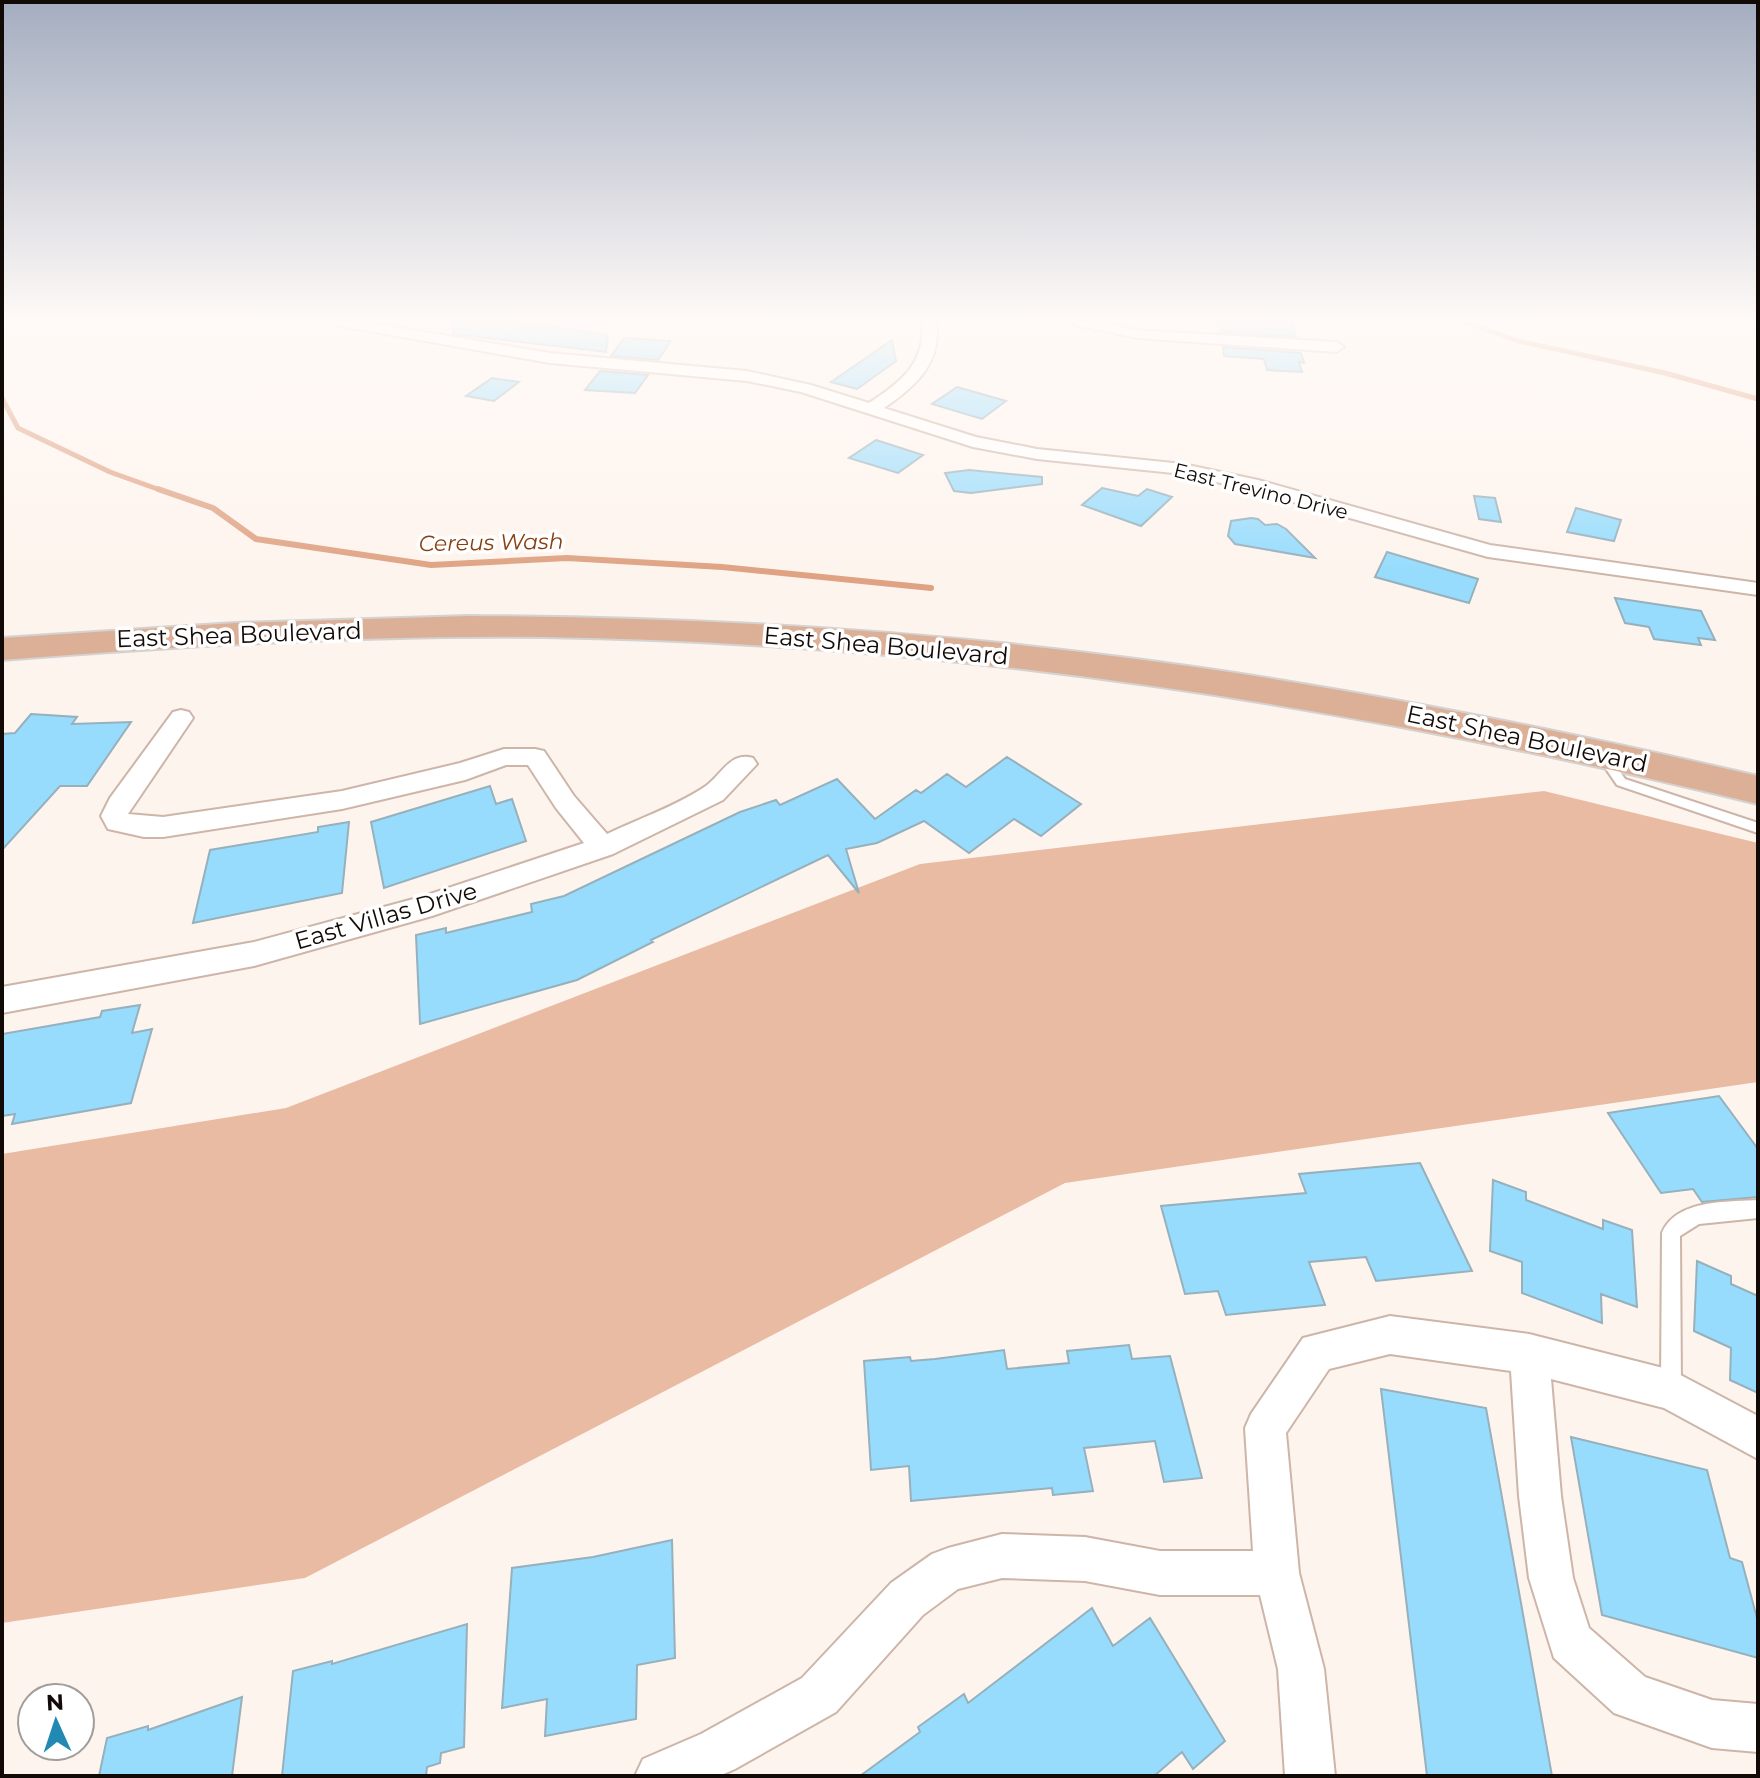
<svg xmlns="http://www.w3.org/2000/svg" width="1760" height="1778" viewBox="0 0 1760 1778" font-family="Montserrat,sans-serif">
  <rect width="100%" height="100%" fill="#fef4ee"/>
  <path fill="#e9bba3" d="M1544,791L1758,843V1082L1065,1183L305,1578L2,1623V1154L286,1108L920,864Z"/>
  <g fill="none" stroke-linecap="round" stroke-linejoin="round">
    <path stroke="#dfa384" stroke-width="5" d="M1465,322L1518,341L1665,373L1758,399
      M2,398L18,428L110,472L163,491"/>
    <path stroke="#dfa384" stroke-width="6" d="M158,489L213,508L256,539L431,565L567,558L722,567L931,588"/>
  </g>
  <path fill="#97dcfd" stroke="#96b0bc" stroke-width="2" d="M453,322H521L608,335L606,352L453,334Z
    M1220,322H1292L1296,337L1221,332Z
    M624,338L671,341L658,360L611,356Z
    M892,340L896,361L857,389L831,382Z
    M1223,347L1301,353L1304,363L1299,362L1302,372L1267,370L1264,359L1224,356Z
    M600,371L648,375L635,393L585,390Z
    M492,378L519,382L494,401L466,396Z
    M957,387L1006,401L982,419L932,404Z
    M876,440L923,455L898,473L849,458Z
    M969,470L1042,477V484L971,493L954,491L945,473Z
    M1102,488L1138,496L1147,489L1172,497L1141,526L1082,505Z
    M1474,496L1495,498L1501,522L1479,519Z
    M1576,508L1621,520L1614,541L1567,532Z
    M1251,518L1258,519L1265,525L1277,524L1286,529L1315,558L1235,544L1228,536L1231,521Z
    M1387,552L1478,579L1469,603L1375,577Z
    M1615,598L1701,611L1715,640L1698,638L1701,645L1654,639L1649,627L1625,623Z
    M31,714L77,717L72,724L131,722L87,786H60L2,850V734L15,733Z
    M1007,757L1081,804L1041,836L1014,819L969,853L924,821L877,843L846,849L859,893L828,855L651,940L653,942L577,980L420,1024L416,935L446,928V933L532,912L531,904L564,896L740,812L776,800L780,805L837,779L875,819L916,790L921,793L947,774L966,787Z
    M490,786L496,804L512,799L526,841L384,888L371,822Z
    M349,822L342,893L193,923L210,850L318,832V827Z
    M140,1005L132,1033L152,1029L131,1103L12,1124L15,1114L2,1116V1034L100,1017L102,1011Z
    M1719,1096L1758,1149V1197L1702,1202L1693,1189L1661,1193L1608,1113Z
    M1420,1163L1472,1271L1376,1281L1366,1257L1309,1262L1325,1305L1226,1315L1218,1291L1185,1294L1161,1206L1306,1193L1299,1174Z
    M1493,1180L1526,1192V1200L1603,1229V1220L1632,1230L1637,1307L1601,1294L1602,1323L1522,1293V1262L1490,1251Z
    M1697,1261L1731,1276V1284L1758,1296V1393L1730,1380L1731,1348L1694,1331Z
    M1129,1345L1132,1359L1170,1356L1202,1478L1164,1482L1155,1441L1084,1448L1093,1491L1053,1495L1052,1488L911,1501L909,1466L871,1470L864,1361L910,1357L911,1361L935,1359L1004,1350L1007,1369L1069,1363L1067,1351Z
    M1381,1389L1486,1408L1552,1776H1427Z
    M1571,1437L1707,1470L1730,1558L1742,1562L1758,1622V1658L1602,1615Z
    M672,1540L675,1658L637,1665L636,1719L545,1736L547,1699L502,1708L512,1568L593,1557Z
    M1092,1608L1113,1646L1150,1618L1225,1741L1193,1769L1182,1752L1154,1776H860L920,1732L918,1727L964,1694L968,1703Z
    M467,1624L464,1747L441,1753L440,1763L427,1767L426,1776H282L293,1671L332,1661V1664Z
    M242,1697L232,1776H99L107,1738L148,1726V1730Z"/>
  <g fill="none" stroke-linecap="round" stroke-linejoin="round">
    <g stroke="#cdb5a8" stroke-width="4">
      <path id="lane" d="M1612,752L1618,756L1616,766L1625,779L1758,823V833L1617,785L1604,766L1606,756Z
        M1758,1200V1218L1699,1224L1680,1236L1681,1386L1678,1393L1671,1396L1664,1393L1661,1386L1662,1233C1676,1199 1728,1202 1758,1200Z"/>
    </g>
    <g stroke="#cdb5a8" stroke-width="4">
      <path id="street" d="M333,322H364L550,353L747,371L811,385L869,403C901,382 926,363 922,322H936C942,363 916,386 884,408L976,437L1037,449L1183,464L1258,480L1490,545L1758,583V595L1488,557L1254,491L1183,474L1037,459L973,447L801,392L747,381L550,363L340,326Z
        M1073,322H1100L1137,330L1336,342L1344,347L1336,352L1137,338L1075,325Z
        M181,710L189,712L193,718L128,814L163,817L342,791L460,763L504,749H535L544,751L574,796L607,834C638,819 674,807 703,788C721,777 729,751 753,758L757,764L723,800L613,854L432,916L254,966L2,1013V987L254,942L421,897L584,843L556,808L528,765H506L465,780L342,809L163,837H144L108,829L101,816L110,798L173,712Z
        M1390,1316L1529,1334L1671,1370L1758,1416V1459L1664,1408L1551,1379L1561,1496L1573,1578L1589,1628L1645,1677L1712,1700L1758,1704V1752L1712,1748L1614,1713L1554,1658L1529,1578L1519,1496L1511,1371L1390,1354L1329,1369L1286,1433L1299,1573L1324,1669L1335,1776H1285L1278,1669L1260,1595H1160L1085,1581L1002,1578L958,1589L923,1615L836,1712L735,1769L719,1776H635L643,1759L701,1734L802,1678L891,1583L932,1554L948,1548L1002,1534L1085,1537L1160,1551H1253L1245,1428L1251,1414L1303,1338Z"/>
    </g>
    <g stroke="#d4d3d2" stroke-width="4">
      <path id="primary" d="M468,616C689,617 909,629 1128,658C1340,685 1550,728 1758,776V804C1359,707 956,643 544,637C363,635 182,646 2,660V638L235,623Z"/>
    </g>
    <use href="#lane" fill="#fff" fill-rule="evenodd"/>
    <use href="#street" fill="#fff" fill-rule="evenodd"/>
    <use href="#primary" fill="#dcaf97" fill-rule="evenodd"/>
  </g>
  <linearGradient id="sky" x2="0" y2="1"><stop stop-color="#a4adc0"/><stop offset="0.56" stop-color="#fffaf7"/><stop offset="1" stop-color="#fffaf7" stop-opacity="0"/></linearGradient>
  <rect width="1760" height="571" fill="url(#sky)"/>
  <g text-anchor="middle" stroke-width="7" stroke-linejoin="round" paint-order="stroke">
    <g font-size="20" fill="#120a06" stroke="#fff">
      <text transform="translate(1261 491) rotate(14)" y="7">East Trevino Drive</text>
    </g>
    <g font-size="22" font-style="italic" fill="#884011" stroke="#fff">
      <text transform="translate(491 542) rotate(-1)" y="8">Cereus Wash</text>
    </g>
    <g font-size="24" fill="#120a06" stroke="#fff">
      <text transform="translate(239 635) rotate(-2)" y="8">East Shea Boulevard</text>
      <text transform="translate(886 646) rotate(5)" y="8">East Shea Boulevard</text>
      <text transform="translate(1527 739) rotate(12)" y="8">East Shea Boulevard</text>
      <text transform="translate(386 916) rotate(-16)" y="8">East Villas Drive</text>
    </g>
  </g>
  <rect width="1760" height="1778" fill="none" stroke="#120a06" stroke-width="8"/>
  <g transform="translate(56 1722) rotate(357)"><circle r="38" fill="#ffffff" stroke="#a09d9b" stroke-width="2"/>
  <path d="M0-6L14 30L0 20L-14 30Z" fill="#228ab2"/>
  <text y="-12" font-size="22" font-weight="bold" text-anchor="middle" fill="#120a06">N</text>
  </g>
</svg>
